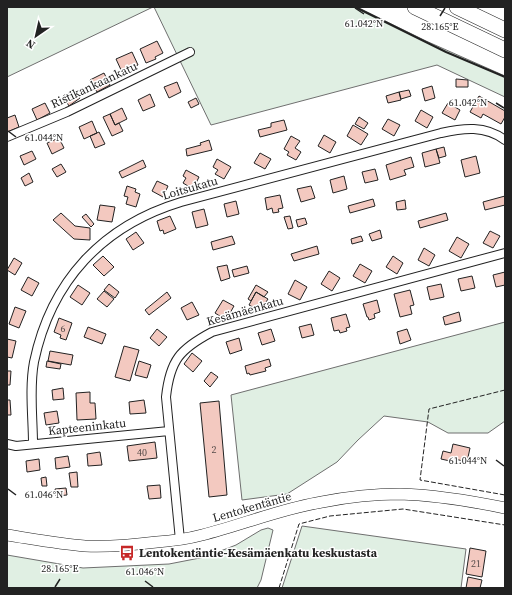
<svg xmlns="http://www.w3.org/2000/svg" width="512" height="595" viewBox="0 0 512 595" font-family="'Source Serif 4',serif">
  <rect width="100%" height="100%" fill="#fff"/>
  <path fill="#e0efe3" stroke="#6f6f6f" d="M7,7H153L7,77Z
    M154,7H357L426,41L505,76V97L437,65L211,125Z
    M505,322V421L488,433H448L428,422L384,416L358,440L337,462L287,494L242,500L231,395Z
    M302,526L466,549L461,588H282Z
    M268,528L273,530L261,580L257,588H7V555L83,568L169,564L205,557L236,545L261,530Z"/>
  <path fill="#f3c9c0" stroke="#222" d="M157,41L163,53L155,57L156,59L146,63L140,49Z
    M132,52L138,65L122,72L116,59Z
    M104,73L110,85L97,92L90,80Z
    M456,79L468,80V87H456Z
    M177,82L181,92L169,98L164,87Z
    M432,86L435,98L425,101L422,89Z
    M74,90L80,98L69,106L63,96Z
    M409,90L411,96L401,99L399,92Z
    M399,92L401,100L388,103L386,96Z
    M150,94L155,106L143,111L138,100Z
    M479,96L505,111V117L501,124L483,114L481,118L470,112Z
    M196,98L199,104L191,108L188,102Z
    M45,103L50,113L37,120L32,109Z
    M448,103L460,110L455,120L442,113Z
    M122,108L127,119L115,125L110,114Z
    M421,110L433,117L427,128L415,121Z
    M110,114L115,125L119,123L123,131L112,136L103,117Z
    M15,115L19,127L7,132V118Z
    M359,117L368,123L364,129L355,124Z
    M388,119L400,125L394,136L382,129Z
    M284,120L287,130L260,137L258,130L271,127V123Z
    M92,121L97,133L84,139L79,127Z
    M353,125L368,134L361,145L347,136Z
    M99,132L105,144L95,148L90,136Z
    M324,135L336,142L330,153L318,146Z
    M291,136L300,141L295,148L301,152L296,160L287,155L289,152L284,149Z
    M59,138L64,148L52,154L47,143Z
    M209,140L212,150L187,156L186,149L201,145L200,143Z
    M444,147L446,156L439,158L436,149Z
    M436,149L440,163L425,167L422,153Z
    M32,151L36,159L24,165L20,156Z
    M260,153L271,159L265,169L254,163Z
    M476,156L480,173L465,177L461,160Z
    M411,157L414,167L404,170L406,175L390,180L386,165Z
    M217,159L231,167L224,179L215,174L218,170L213,167Z
    M143,160L146,167L122,178L119,172Z
    M61,164L66,172L57,177L52,169Z
    M375,169L378,180L365,183L362,172Z
    M186,170L199,177L193,189L183,183L186,178L183,176Z
    M29,173L33,182L25,186L21,178Z
    M344,176L347,189L333,193L330,180Z
    M157,181L168,186L163,197L152,191Z
    M127,186L136,189L135,192L140,194L136,207L126,204L128,197L124,196Z
    M311,186L315,198L301,202L297,189Z
    M280,195L283,208L278,209L279,212L273,213L272,208L267,210L265,198Z
    M505,196V205L485,210L483,202Z
    M373,199L375,206L350,213L348,206Z
    M405,200L406,209L397,210L396,202Z
    M236,201L239,214L227,217L224,204Z
    M100,205L115,207L112,222L97,220Z
    M204,209L208,225L196,228L192,212Z
    M61,213L75,226L90,228V240L74,239L53,220Z
    M446,213L448,220L420,228L418,221Z
    M86,214L94,224L91,227L82,217Z
    M170,216L176,229L164,234L163,230L160,231L157,221Z
    M290,216L293,228L288,229L284,217Z
    M305,218L307,224L298,227L296,220Z
    M380,230L382,238L372,241L369,234Z
    M490,231L500,236L493,248L483,243Z
    M136,232L144,243L133,250L126,239Z
    M232,236L235,244L213,250L211,242Z
    M361,236L363,241L352,244L351,239Z
    M457,237L469,244L461,258L449,251Z
    M317,246L319,254L294,261L291,254Z
    M424,248L435,255L429,266L418,260Z
    M103,256L114,267L104,276L93,265Z
    M393,256L403,263L397,274L386,267Z
    M14,258L22,263L15,275L7,270Z
    M360,264L372,271L365,283L353,276Z
    M227,265L230,278L221,281L217,267Z
    M247,266L249,273L234,277L232,270Z
    M329,271L340,278L332,291L321,284Z
    M505,272V285L496,287L493,275Z
    M472,276L475,288L461,291L458,279Z
    M28,277L39,283L32,296L21,290Z
    M295,280L307,287L300,300L288,294Z
    M109,284L119,292L115,298L104,290Z
    M441,284L444,297L430,300L427,287Z
    M78,285L90,293L82,305L70,297Z
    M256,285L268,292L264,297L256,292L251,301L248,299Z
    M410,290L414,305L410,306L412,314L400,317L394,294Z
    M104,291L114,299L107,307L97,299Z
    M167,292L171,298L149,315L145,310Z
    M256,292L268,299L260,311L249,305Z
    M223,300L234,306L226,320L215,313Z
    M377,300L380,312L374,314L375,318L369,320L368,317H367L363,304Z
    M192,302L199,315L187,320L181,308Z
    M15,307L26,311L19,328L9,324Z
    M459,312L461,321L445,325L443,317Z
    M346,314L350,327L346,328L347,331L340,333L339,330L334,331L331,318Z
    M59,318L72,323L66,340L60,338L61,335L54,332Z
    M311,324L314,335L302,338L299,327Z
    M88,327L106,334L102,344L84,337Z
    M157,329L167,337L159,346L150,338Z
    M271,329L275,341L262,345L258,333Z
    M407,329L411,340L400,344L397,332Z
    M239,338L242,350L230,354L226,342Z
    M7,339L16,341L12,358L7,357Z
    M124,346L139,350L130,381L115,377Z
    M50,351L73,355L71,365L48,361Z
    M192,353L202,361L193,372L184,364Z
    M269,359L271,366L265,368L266,371L250,375L249,373L247,374L245,366Z
    M47,361L61,364L60,369L46,367Z
    M139,361L151,365L147,378L135,375Z
    M7,371H11L10,385H7Z
    M211,372L218,377L210,387L204,381Z
    M63,388L64,399L53,400L52,390Z
    M90,392V403H95L96,419L77,420L76,393Z
    M7,400H10L11,415H7Z
    M144,400L146,413L130,414L129,402Z
    M219,401L227,495L209,497L200,403Z
    M57,411L59,423L46,425L44,413Z
    M155,442L157,458L129,461L127,446Z
    M453,444L470,448L467,462L451,458L450,461L441,459L443,451L451,453Z
    M100,452L102,465L88,466L87,454Z
    M68,456L70,467L56,469L55,458Z
    M39,459L40,470L27,472L26,461Z
    M77,472L78,487H71L69,473Z
    M46,477L47,486H42L41,478Z
    M160,485L161,498L149,499L147,486Z
    M66,488L67,495L56,496L55,489Z
    M470,548L486,551L482,577L466,574Z
    M468,577L482,580L480,588H466Z"/>
  <g fill="none" stroke-linecap="round" stroke-linejoin="round">
    <g stroke="#222" stroke-width="10">
      <path id="street" d="M7,137L67,112L190,52
        M7,444L16,446L169,431
        M33,444C33,418 29,389 34,362C51,281 102,226 181,202L441,133C463,128 485,125 505,140
        M180,540L166,397C170,360 180,349 212,332L505,253"/>
    </g>
    <g stroke="#222" stroke-width="12">
      <path id="secondary" d="M7,535C33,539 59,544 85,546C109,547 133,545 157,542C172,541 187,539 202,535C242,525 280,509 322,502C347,497 374,494 400,494C435,495 471,501 505,508"/>
    </g>
    <g stroke="#222" stroke-width="16">
      <path id="highway" d="M415,7L505,50
        M457,7L505,30"/>
    </g>
    <use href="#street" stroke="#fff" stroke-width="8"/>
    <use href="#secondary" stroke="#fff" stroke-width="11"/>
    <use href="#highway" stroke="#fff" stroke-width="15"/>
    <path stroke="#222" stroke-width="1" stroke-dasharray="5 2" stroke-linecap="butt" d="M505,390L429,409L420,480L505,495
      M279,588L299,524L330,516L403,509L505,525"/>
    <path stroke="#222" stroke-width="2" d="M355,7L446,52L505,77"/>
  </g>
  <path fill="none" stroke="#222" stroke-width="1.5" d="M355,8L364,14M440,16L445,8M496,103L504,108M8,131L16,137M496,460L504,466M8,489L16,495M145,581L153,587M55,587L60,579"/>
  <defs>
    <g id="bus-bare" transform="scale(1.2)"><path d="M-5-6H5V4H4V6H2V4H-2V6H-4V4H-5ZM-3.5-4V0h7V-4ZM-3.5 1.2v1.5H-2V1.2ZM2 1.2v1.5H3.5V1.2Z" fill="#c62828" stroke="#fff" stroke-width="2.5" paint-order="stroke"/></g>
  </defs>
  <g fill-rule="evenodd">
    <use href="#bus-bare" x="127" y="553"/>
  </g>
  <g text-anchor="middle" stroke-width="3" stroke-linejoin="round" paint-order="stroke">
    <g font-size="10" fill="#564c4a">
      <text x="63" y="332">6</text>
      <text x="214" y="453">2</text>
      <text x="142" y="456">40</text>
      <text x="476" y="567">21</text>
    </g>
    <g font-size="12" fill="#222" stroke="#fff">
      <text transform="translate(94 85) rotate(-25)" y="4">Ristikankaankatu</text>
      <text transform="translate(190 188) rotate(-16)" y="4">Loitsukatu</text>
      <text transform="translate(245 311) rotate(-16)" y="4">Kesämäenkatu</text>
      <text transform="translate(87 427) rotate(-6)" y="4">Kapteeninkatu</text>
      <text transform="translate(252 507) rotate(-16)" y="4">Lentokentäntie</text>
    </g>
    <g font-size="12" font-weight="bold" fill="#222" stroke="#fff" text-anchor="start">
      <text x="139" y="557">Lentokentäntie-Kesämäenkatu keskustasta</text>
    </g>
  </g>
  <g font-size="10" text-anchor="middle" fill="#222" stroke="#fff" stroke-width="3" stroke-linejoin="round" paint-order="stroke">
    <text x="364" y="27">61.042°N</text>
    <text x="440" y="30">28.165°E</text>
    <text x="468" y="106">61.042°N</text>
    <text x="44" y="141">61.044°N</text>
    <text x="468" y="464">61.044°N</text>
    <text x="44" y="498">61.046°N</text>
    <text x="60" y="572">28.165°E</text>
    <text x="145" y="575">61.046°N</text>
  </g>
  <rect width="512" height="595" fill="none" stroke="#222222" stroke-width="16"/>
  <g transform="translate(36 36) rotate(214)" stroke="#ffffff" stroke-width="3" paint-order="stroke">
  <path d="M0-3L7 15L0 10L-7 15Z" fill="#222222"/>
  <text y="-6" font-size="11" font-weight="bold" text-anchor="middle" fill="#222222">N</text>
  </g>
</svg>
